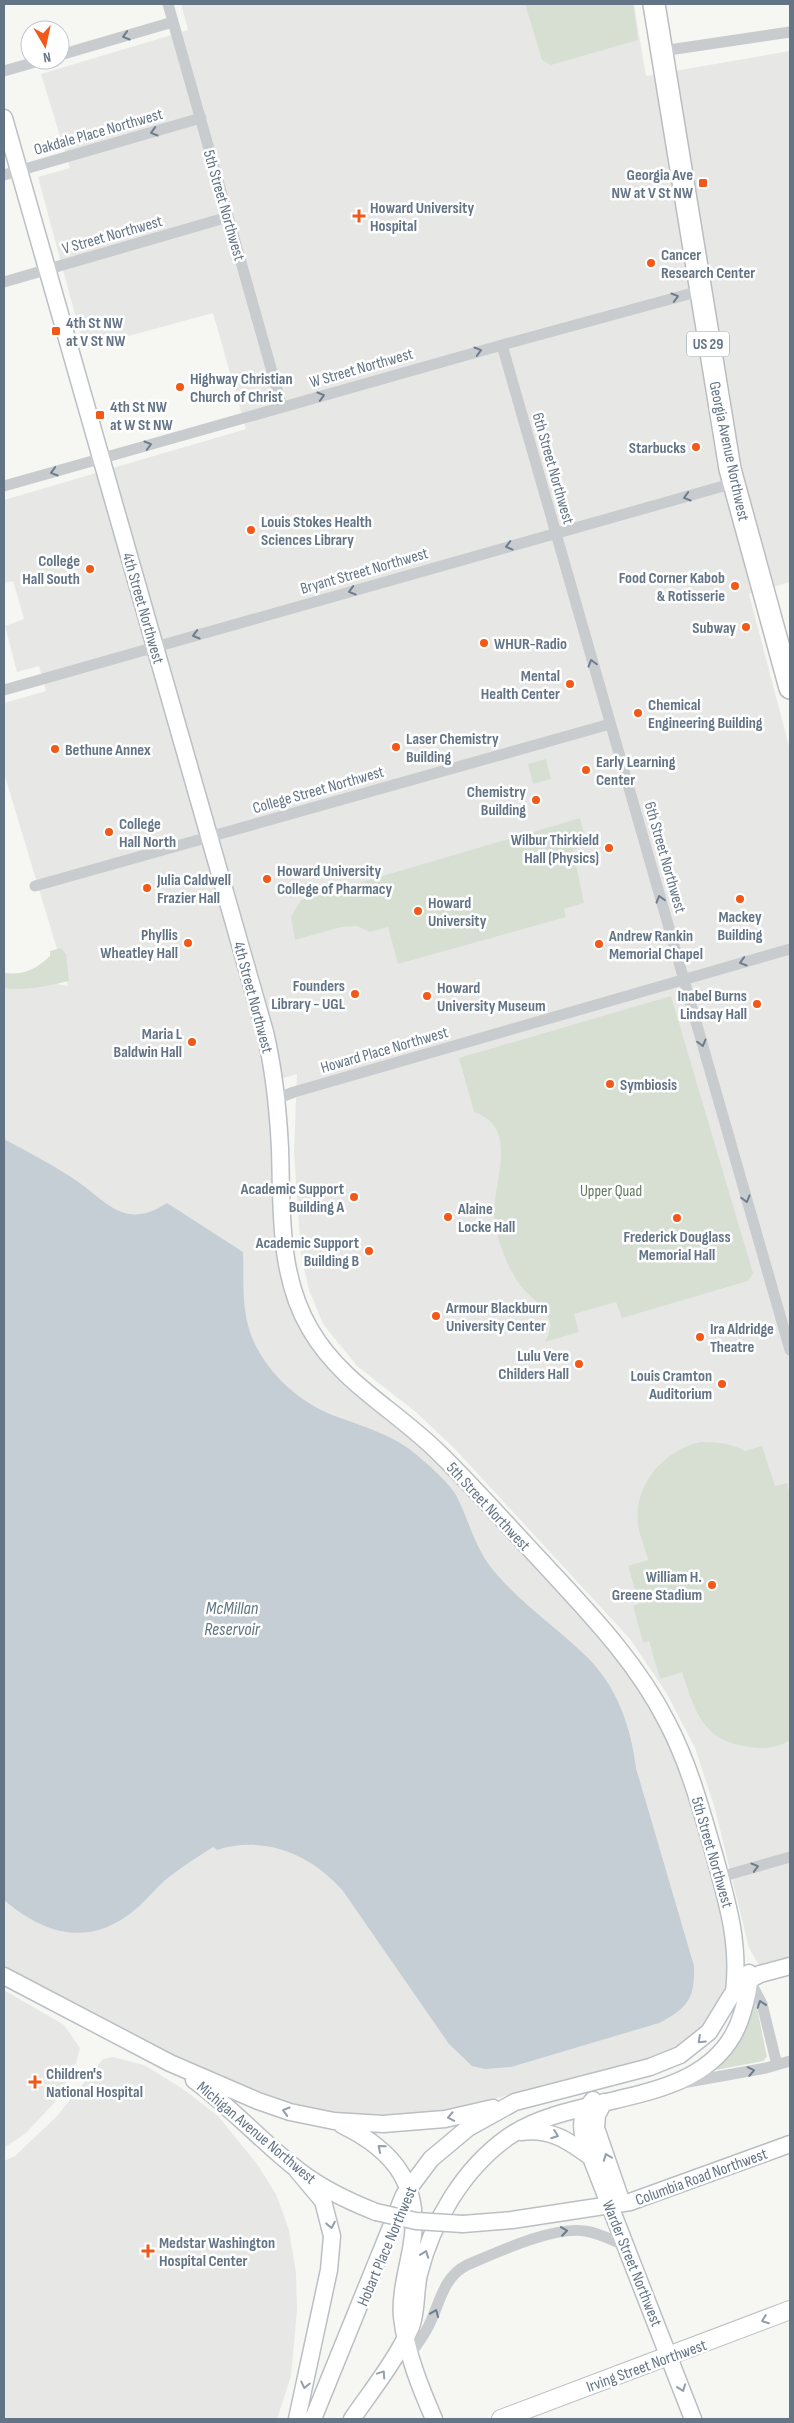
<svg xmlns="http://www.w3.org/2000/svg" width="794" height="2423" viewBox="0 0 794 2423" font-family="'Sofia Sans Condensed',sans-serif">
  <rect width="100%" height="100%" fill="#f6f7f3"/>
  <path fill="#e7e8e6" d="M181,4H634L646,76L790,51V582L749,594L790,750V1957L759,1965L749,1948L715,1809L695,1748L667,1694L630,1639L455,1449L417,1413L357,1366L323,1324L309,1290L301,1255L294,1152L297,1074L274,1081L285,1253L318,1342L423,1438L617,1645L693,1781L728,1950L725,1991L702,2029L670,2053L448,2111L334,2121L170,2063L4,1976V975L68,986L4,773V703L46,691L39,666L17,672L5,626L24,619L13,581L4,583V500L246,429L213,313L84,348L38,177L70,168L41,74L188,30Z
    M4,1990L64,2025L80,2048L76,2063L55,2102L26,2133L4,2148Z
    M113,2057L144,2065L183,2089L218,2116L257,2164L276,2194L289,2230L296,2273L297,2310L291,2376L277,2419H4V2161L15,2156L57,2116L103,2059Z"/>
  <path fill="#d7dfd3" d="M525,4H633L638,40L551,65L542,60Z
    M546,759L551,779L533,784L528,764Z
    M580,818L587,846L573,850L584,903L564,909L566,917L398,964L388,927L370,932L357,926L341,927L295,940L291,917L301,900Z
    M61,948L66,954L69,981C47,986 26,991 4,988V973C24,975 35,970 50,956V951Z
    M671,996L753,1273L748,1281L622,1318L616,1302L574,1314L579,1332L545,1342C549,1333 553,1326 548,1317C542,1304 528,1296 520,1285C508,1269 499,1244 495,1225C488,1190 524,1129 474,1112L459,1058Z
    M700,1442C717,1442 731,1443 745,1451L762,1446L775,1486L787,1483L790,1496V1740C778,1748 763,1749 749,1747C702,1741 695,1711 682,1672L660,1679L649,1641L643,1643L633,1606L639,1604L628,1566L648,1560C645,1548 639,1535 638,1523C634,1483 664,1451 700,1442Z
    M756,2003L767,2057L763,2061L716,2070L741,2038L754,2004Z"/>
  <path fill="#c5ced4" d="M4,1139C28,1152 55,1166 77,1181C109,1204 126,1230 167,1203L243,1252C244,1273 242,1295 246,1316C253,1360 292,1399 332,1415C361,1426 396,1435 419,1457C431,1467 448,1482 456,1495C468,1518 474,1545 490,1566C517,1601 555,1626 586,1656C617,1686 631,1727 636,1768L694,1966C695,1998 688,2008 659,2023L511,2067L485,2069L472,2066L449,2044L343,1891C311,1854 265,1835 217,1850L213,1847C199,1856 183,1866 169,1877C157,1886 148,1899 136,1909C91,1947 47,1936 5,1901Z"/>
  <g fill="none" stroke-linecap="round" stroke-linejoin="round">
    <g stroke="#babfc4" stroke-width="19">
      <path id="secondary" d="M4,118L265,1032C274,1070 278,1109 280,1148C282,1209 278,1275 310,1329C341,1383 396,1410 439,1453C475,1488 508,1526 543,1563C589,1613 636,1661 667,1722C689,1764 701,1809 714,1854C727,1901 740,1943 734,1992
        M4,1976L170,2063L258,2101L290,2112L334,2121L383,2124L445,2119L493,2108
        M194,2080C231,2107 262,2142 298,2170C322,2189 348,2201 376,2212
        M593,2100C581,2113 580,2126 585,2142L693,2419
        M604,2102L597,2115L596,2128L622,2203
        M342,2125C396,2151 423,2188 411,2249C407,2271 400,2295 402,2317C406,2352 420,2387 434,2419
        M521,2132C551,2128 569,2141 592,2158
        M463,2224L512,2220L630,2202L790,2144
        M297,2419L329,2270L332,2236L323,2201L297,2170
        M313,2419L404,2195L431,2159L468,2128L515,2102L650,2067L680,2055L709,2032L731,1996L742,1984L760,1974L790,1966
        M352,2419C372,2390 396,2360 411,2327C417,2311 415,2291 419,2274C432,2222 463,2169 508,2137C578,2088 713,2112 742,2014C746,2001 750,1987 749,1973"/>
    </g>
    <g stroke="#bbbec2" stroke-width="20">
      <path id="primary" d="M501,2419L790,2310"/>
    </g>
    <g stroke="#babdc0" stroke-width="24">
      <path id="highway" d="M654,4L730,469L790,688"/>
    </g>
    <path stroke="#c9cccf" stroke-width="11" d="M168,4L282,407
      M662,51L790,32
      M60,55L173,22
      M4,71L42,60
      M4,175L201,118
      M4,282L228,217
      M502,345L790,1350
      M4,486L502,345L700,291
      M4,690L734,483
      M35,886L610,724
      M276,1099L294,1092L790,949
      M720,1877L790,1857
      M749,1979L762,2004L777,2065
      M677,2084L766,2068L790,2061
      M410,2354C417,2345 424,2336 429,2325C440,2303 443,2277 467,2265C498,2252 553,2226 585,2231C600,2233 614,2241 628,2247"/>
    <use href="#secondary" stroke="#fff" stroke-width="16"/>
    <use href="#primary" stroke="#fff" stroke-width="18"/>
    <use href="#highway" stroke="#fff" stroke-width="21"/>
    <g stroke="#babfc4" stroke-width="19" stroke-linecap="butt">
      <path id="secondary-bridge" d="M376,2212L416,2221L463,2224"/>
    </g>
    <use href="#secondary-bridge" stroke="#fff" stroke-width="16"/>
  </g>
  <defs><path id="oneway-chevron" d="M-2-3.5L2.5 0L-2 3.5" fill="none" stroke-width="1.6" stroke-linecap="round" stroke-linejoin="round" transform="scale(1.25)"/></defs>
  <g stroke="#6d7d8e">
    <use href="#oneway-chevron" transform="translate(126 36) rotate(164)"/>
    <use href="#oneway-chevron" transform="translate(154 132) rotate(164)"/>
    <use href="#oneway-chevron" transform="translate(675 297) rotate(-16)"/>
    <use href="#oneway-chevron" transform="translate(478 351) rotate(-16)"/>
    <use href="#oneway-chevron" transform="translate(321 396) rotate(-16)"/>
    <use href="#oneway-chevron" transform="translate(148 445) rotate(-16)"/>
    <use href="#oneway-chevron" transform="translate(54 472) rotate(164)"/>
    <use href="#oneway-chevron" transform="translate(687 497) rotate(164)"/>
    <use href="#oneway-chevron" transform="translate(509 546) rotate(165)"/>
    <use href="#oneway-chevron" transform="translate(352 591) rotate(164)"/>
    <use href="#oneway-chevron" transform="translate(196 635) rotate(164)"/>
    <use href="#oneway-chevron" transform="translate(592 663) rotate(-106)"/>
    <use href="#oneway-chevron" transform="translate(660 899) rotate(-106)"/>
    <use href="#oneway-chevron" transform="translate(743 962) rotate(164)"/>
    <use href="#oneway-chevron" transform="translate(702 1043) rotate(75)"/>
    <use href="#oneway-chevron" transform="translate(746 1199) rotate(74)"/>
    <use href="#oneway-chevron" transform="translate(755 1867) rotate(-16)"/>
    <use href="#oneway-chevron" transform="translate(761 2004) rotate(-109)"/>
    <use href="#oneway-chevron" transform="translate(751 2071) rotate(-11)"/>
    <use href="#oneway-chevron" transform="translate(564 2231) rotate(-8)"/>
    <use href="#oneway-chevron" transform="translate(435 2313) rotate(-68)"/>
  </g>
  <g stroke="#929eab">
    <use href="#oneway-chevron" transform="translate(701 2040) rotate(137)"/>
    <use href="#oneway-chevron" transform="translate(286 2111) rotate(-164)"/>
    <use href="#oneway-chevron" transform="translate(451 2117) rotate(169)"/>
    <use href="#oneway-chevron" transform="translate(555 2135) rotate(20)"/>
    <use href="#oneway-chevron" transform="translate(381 2148) rotate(-140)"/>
    <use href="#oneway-chevron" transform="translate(607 2157) rotate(-111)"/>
    <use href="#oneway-chevron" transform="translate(331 2225) rotate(79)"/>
    <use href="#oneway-chevron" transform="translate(425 2254) rotate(-70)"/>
    <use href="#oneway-chevron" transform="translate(765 2320) rotate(159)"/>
    <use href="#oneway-chevron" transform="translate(382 2374) rotate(-56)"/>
    <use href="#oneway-chevron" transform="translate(305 2385) rotate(102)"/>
    <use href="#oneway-chevron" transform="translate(682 2388) rotate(70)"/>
  </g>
  <g fill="#f25817" stroke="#fff" stroke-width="2">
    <rect x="698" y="178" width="10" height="10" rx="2.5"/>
    <path d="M356.5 208.5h5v5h5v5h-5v5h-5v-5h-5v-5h5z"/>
    <circle cx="651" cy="263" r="5"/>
    <rect x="51" y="326" width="10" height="10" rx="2.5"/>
    <circle cx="180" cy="387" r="5"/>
    <rect x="95" y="410" width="10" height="10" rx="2.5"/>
    <circle cx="696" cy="447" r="5"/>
    <circle cx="251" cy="530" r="5"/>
    <circle cx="90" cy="569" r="5"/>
    <circle cx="735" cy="586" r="5"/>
    <circle cx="746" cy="627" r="5"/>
    <circle cx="484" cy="643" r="5"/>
    <circle cx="570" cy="684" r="5"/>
    <circle cx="638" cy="713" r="5"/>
    <circle cx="396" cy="747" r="5"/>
    <circle cx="55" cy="749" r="5"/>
    <circle cx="586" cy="770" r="5"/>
    <circle cx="536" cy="800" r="5"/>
    <circle cx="109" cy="832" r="5"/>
    <circle cx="609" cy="848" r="5"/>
    <circle cx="267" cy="879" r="5"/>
    <circle cx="147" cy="888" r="5"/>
    <circle cx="740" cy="899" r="5"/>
    <circle cx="418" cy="911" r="5"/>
    <circle cx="188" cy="943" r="5"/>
    <circle cx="599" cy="944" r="5"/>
    <circle cx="355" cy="994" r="5"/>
    <circle cx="427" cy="996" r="5"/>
    <circle cx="757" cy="1004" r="5"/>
    <circle cx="192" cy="1042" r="5"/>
    <circle cx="610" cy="1084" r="5"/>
    <circle cx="354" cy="1197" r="5"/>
    <circle cx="448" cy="1217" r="5"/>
    <circle cx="677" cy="1218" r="5"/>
    <circle cx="369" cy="1251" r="5"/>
    <circle cx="436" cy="1316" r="5"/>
    <circle cx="700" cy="1337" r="5"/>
    <circle cx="579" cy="1364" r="5"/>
    <circle cx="722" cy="1384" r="5"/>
    <circle cx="712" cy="1585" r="5"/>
    <path d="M32.5 2074.5h5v5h5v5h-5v5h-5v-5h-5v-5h5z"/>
    <path d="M145.5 2243.5h5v5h5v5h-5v5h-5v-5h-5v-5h5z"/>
  </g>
  <g text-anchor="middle" stroke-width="5" stroke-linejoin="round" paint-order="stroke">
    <rect fill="#fff" stroke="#929eab" stroke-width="1" x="687" y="331.5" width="42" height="25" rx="4"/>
    <g font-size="15" font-weight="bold" fill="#637487">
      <text x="708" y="349">US 29</text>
    </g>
    <g font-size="16" fill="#637487" stroke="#fff">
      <text transform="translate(98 131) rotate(-16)" y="6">Oakdale Place Northwest</text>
      <text transform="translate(225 205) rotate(74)" y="6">5th Street Northwest</text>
      <text transform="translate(112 234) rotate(-16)" y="6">V Street Northwest</text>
      <text transform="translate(361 367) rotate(-16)" y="6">W Street Northwest</text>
      <text transform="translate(730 451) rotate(78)" y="6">Georgia Avenue Northwest</text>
      <text transform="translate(554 468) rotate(74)" y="6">6th Street Northwest</text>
      <text transform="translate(364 570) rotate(-16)" y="6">Bryant Street Northwest</text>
      <text transform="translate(144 608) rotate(74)" y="6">4th Street Northwest</text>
      <text transform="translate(318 789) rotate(-16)" y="6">College Street Northwest</text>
      <text transform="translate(666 857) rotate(74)" y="6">6th Street Northwest</text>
      <text transform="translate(254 997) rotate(75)" y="6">4th Street Northwest</text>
      <text transform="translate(384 1049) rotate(-16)" y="6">Howard Place Northwest</text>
      <text transform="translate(489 1506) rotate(47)" y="6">5th Street Northwest</text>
      <text transform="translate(713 1852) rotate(74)" y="6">5th Street Northwest</text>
      <text transform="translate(257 2132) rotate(40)" y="6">Michigan Avenue Northwest</text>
      <text transform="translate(701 2176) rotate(-20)" y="6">Columbia Road Northwest</text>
      <text transform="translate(386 2246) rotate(-67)" y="6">Hobart Place Northwest</text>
      <text transform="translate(633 2263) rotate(68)" y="6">Warder Street Northwest</text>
      <text transform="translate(646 2365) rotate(-20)" y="6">Irving Street Northwest</text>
    </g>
    <g font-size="16" font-weight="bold" fill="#637487" stroke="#fff" text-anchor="start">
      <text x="693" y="180" text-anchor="end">Georgia Ave<tspan x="693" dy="18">NW at V St NW</tspan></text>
      <text x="370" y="213">Howard University<tspan x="370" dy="18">Hospital</tspan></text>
      <text x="661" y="260">Cancer<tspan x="661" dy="18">Research Center</tspan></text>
      <text x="66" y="328">4th St NW<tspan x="66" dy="18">at V St NW</tspan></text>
      <text x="190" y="384">Highway Christian<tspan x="190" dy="18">Church of Christ</tspan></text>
      <text x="110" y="412">4th St NW<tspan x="110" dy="18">at W St NW</tspan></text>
      <text x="686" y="453" text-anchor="end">Starbucks</text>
      <text x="261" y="527">Louis Stokes Health<tspan x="261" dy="18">Sciences Library</tspan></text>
      <text x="80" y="566" text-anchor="end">College<tspan x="80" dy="18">Hall South</tspan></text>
      <text x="725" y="583" text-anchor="end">Food Corner Kabob<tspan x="725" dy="18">&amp; Rotisserie</tspan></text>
      <text x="736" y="633" text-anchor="end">Subway</text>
      <text x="494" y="649">WHUR-Radio</text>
      <text x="560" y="681" text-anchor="end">Mental<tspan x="560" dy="18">Health Center</tspan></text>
      <text x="648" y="710">Chemical<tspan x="648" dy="18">Engineering Building</tspan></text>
      <text x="406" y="744">Laser Chemistry<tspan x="406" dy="18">Building</tspan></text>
      <text x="65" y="755">Bethune Annex</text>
      <text x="596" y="767">Early Learning<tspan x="596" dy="18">Center</tspan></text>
      <text x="526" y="797" text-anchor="end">Chemistry<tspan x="526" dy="18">Building</tspan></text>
      <text x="119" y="829">College<tspan x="119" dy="18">Hall North</tspan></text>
      <text x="599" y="845" text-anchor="end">Wilbur Thirkield<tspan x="599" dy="18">Hall (Physics)</tspan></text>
      <text x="277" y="876">Howard University<tspan x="277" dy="18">College of Pharmacy</tspan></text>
      <text x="157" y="885">Julia Caldwell<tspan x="157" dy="18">Frazier Hall</tspan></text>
      <text x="428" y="908">Howard<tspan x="428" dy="18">University</tspan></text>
      <text x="740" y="922" text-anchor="middle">Mackey<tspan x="740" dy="18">Building</tspan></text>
      <text x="178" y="940" text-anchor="end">Phyllis<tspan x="178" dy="18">Wheatley Hall</tspan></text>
      <text x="609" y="941">Andrew Rankin<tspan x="609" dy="18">Memorial Chapel</tspan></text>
      <text x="345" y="991" text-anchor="end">Founders<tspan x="345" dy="18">Library - UGL</tspan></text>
      <text x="437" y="993">Howard<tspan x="437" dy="18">University Museum</tspan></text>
      <text x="747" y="1001" text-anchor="end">Inabel Burns<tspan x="747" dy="18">Lindsay Hall</tspan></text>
      <text x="182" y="1039" text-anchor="end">Maria L<tspan x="182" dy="18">Baldwin Hall</tspan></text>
      <text x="620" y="1090">Symbiosis</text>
      <text x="344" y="1194" text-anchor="end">Academic Support<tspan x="344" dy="18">Building A</tspan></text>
      <text x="458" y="1214">Alaine<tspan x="458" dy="18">Locke Hall</tspan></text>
      <text x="677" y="1242" text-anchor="middle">Frederick Douglass<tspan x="677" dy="18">Memorial Hall</tspan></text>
      <text x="359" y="1248" text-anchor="end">Academic Support<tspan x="359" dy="18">Building B</tspan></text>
      <text x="446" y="1313">Armour Blackburn<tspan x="446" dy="18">University Center</tspan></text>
      <text x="710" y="1334">Ira Aldridge<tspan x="710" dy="18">Theatre</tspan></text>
      <text x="569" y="1361" text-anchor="end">Lulu Vere<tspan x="569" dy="18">Childers Hall</tspan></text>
      <text x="712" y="1381" text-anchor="end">Louis Cramton<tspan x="712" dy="18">Auditorium</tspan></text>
      <text x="702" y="1582" text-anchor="end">William H.<tspan x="702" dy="18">Greene Stadium</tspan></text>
      <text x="46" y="2079">Children's<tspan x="46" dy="18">National Hospital</tspan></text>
      <text x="159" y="2248">Medstar Washington<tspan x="159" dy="18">Hospital Center</tspan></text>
    </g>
    <g font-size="16" fill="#62785e" stroke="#fff">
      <text x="611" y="1196">Upper Quad</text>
    </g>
    <g font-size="18" font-style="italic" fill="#5f7783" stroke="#fff">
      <text x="232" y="1614">McMillan<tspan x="232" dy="21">Reservoir</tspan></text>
    </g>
  </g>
  <rect width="794" height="2423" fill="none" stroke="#637487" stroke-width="10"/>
  <g transform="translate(45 45) rotate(171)"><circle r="24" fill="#ffffff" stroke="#c1c7cf"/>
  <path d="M0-4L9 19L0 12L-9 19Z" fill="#f25817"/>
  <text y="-8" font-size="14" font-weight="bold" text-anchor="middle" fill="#637487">N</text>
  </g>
</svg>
